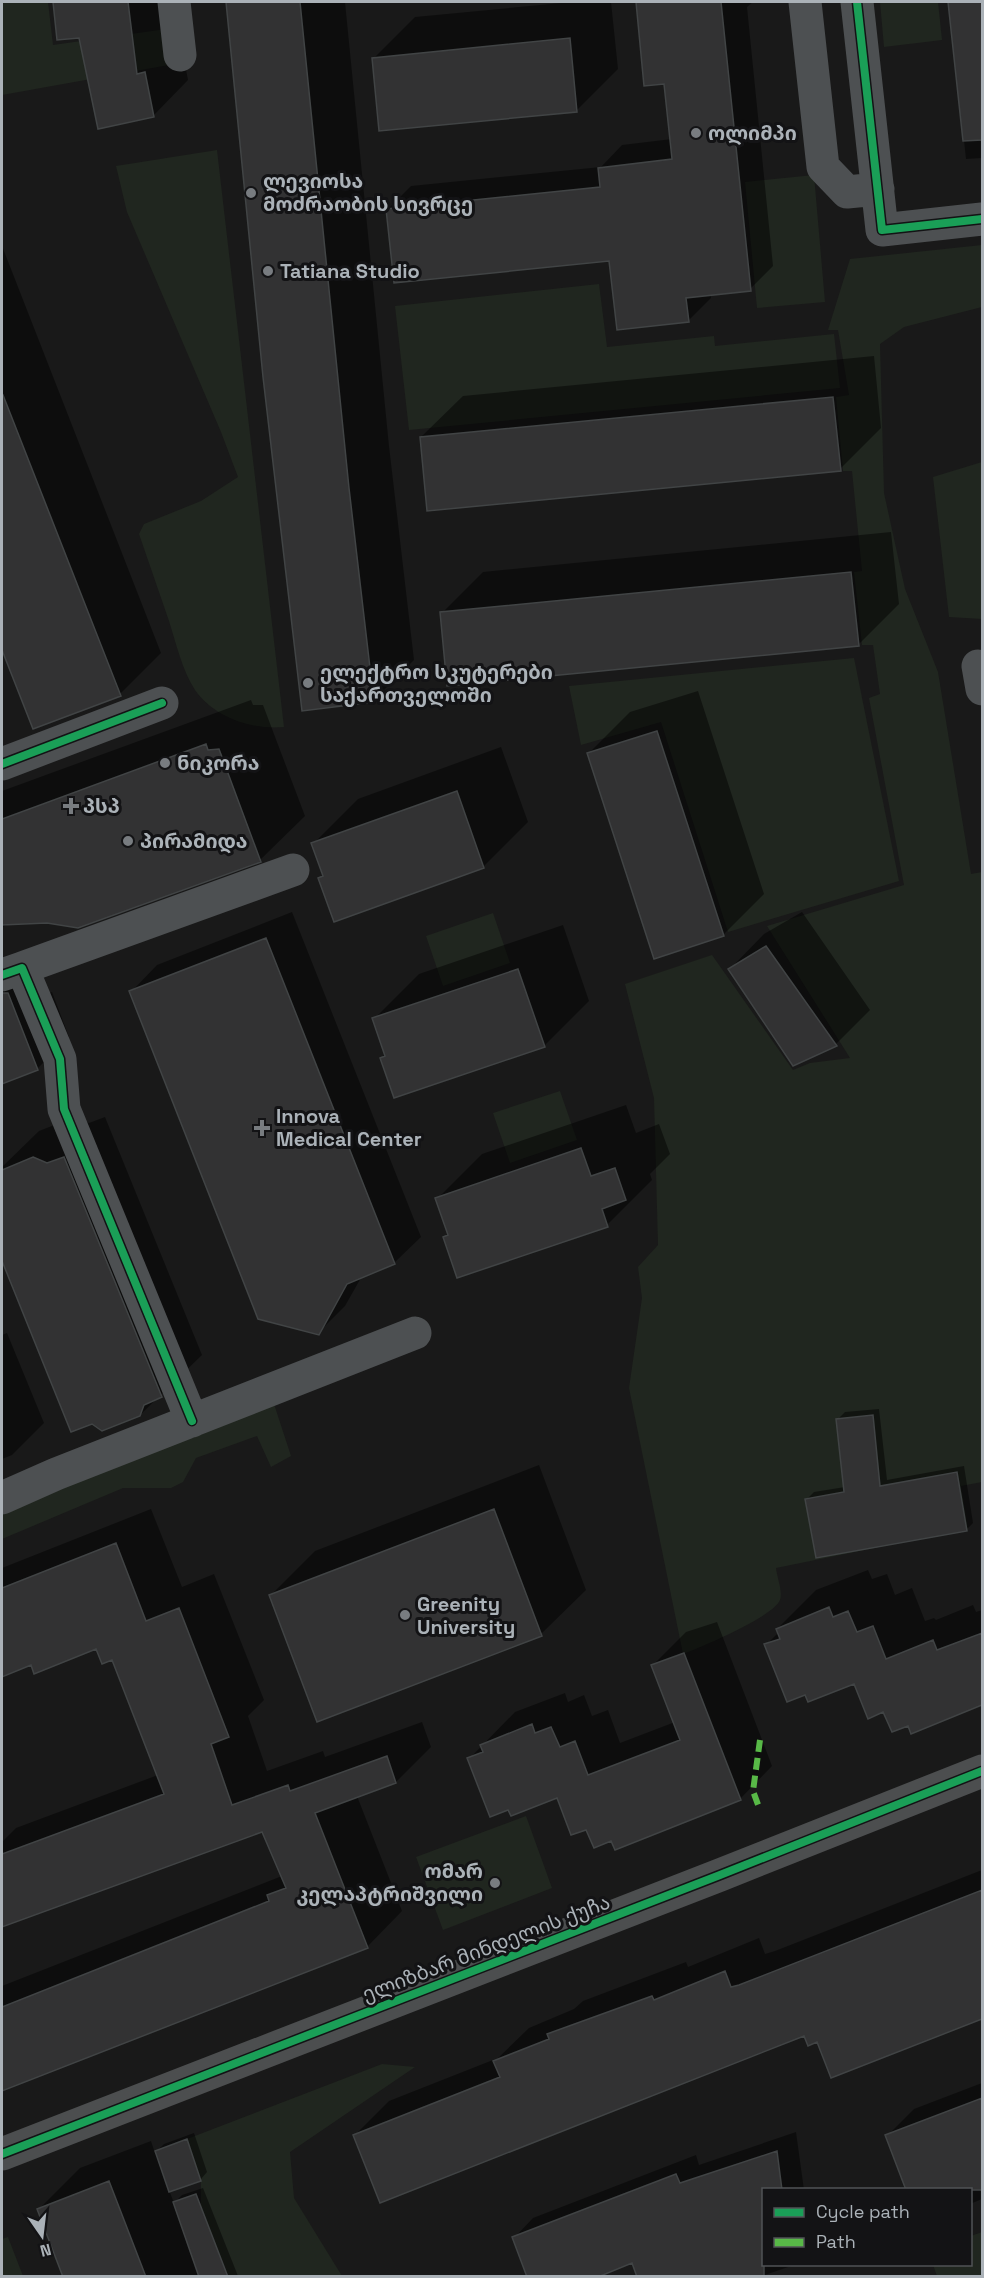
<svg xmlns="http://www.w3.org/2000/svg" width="984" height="2278" viewBox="0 0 984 2278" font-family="'Space Grotesk','Noto Sans Georgian',sans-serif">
  <rect width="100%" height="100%" fill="#191919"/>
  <path fill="#20261f" d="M2,2H48L53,45L166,29L169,65L2,95Z
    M880,2H938L942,40L884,47Z
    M217,150L284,727C252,730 215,718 195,690C182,670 176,643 169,621C159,592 149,563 139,534L144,524L201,501L238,477L221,432L127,212L116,166Z
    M814,175L825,302L757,308L745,182Z
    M982,245V307L904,327L880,344L884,493L905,589L938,672L971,874L982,872V1482L961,1486L968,1529L776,1568C777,1577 783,1592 780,1600C773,1617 701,1647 683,1654L629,1388L642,1298L638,1267L658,1245L654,1098L625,984L712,955L793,1070L810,1063L850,1058L767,926L904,885L869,698L880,694L873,645H862L854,572L862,571L852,471H843L836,397L849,395L838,330H828L850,259Z
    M599,284L607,347L714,336L715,346L834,334L840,388L409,430L395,306Z
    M982,462V619L949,617L933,477Z
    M854,658L899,881L728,932L661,722L581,745L569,686Z
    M493,913L510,963L443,986L426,936Z
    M560,1091L577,1140L510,1163L493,1113Z
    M274,1404L291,1456L271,1467L257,1436L196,1458L183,1482L171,1488H123L2,1539V1512Z
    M526,1816L552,1888L443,1930L416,1857Z
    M382,2064L415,2067L290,2152L294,2198L342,2276H228L201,2208V2180L187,2139Z
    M982,2232V2276H937L933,2265L970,2264L971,2236Z
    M8,2237L23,2276H2V2239Z"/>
  <path fill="#0007" d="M55,2H168L180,38L188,80L153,116L80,36L59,38Z
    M227,2H345L389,446L414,660L373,701L265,377Z
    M572,2H611L618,69L577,110L374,58L415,17Z
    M638,2H753L747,7L773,266L750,289L711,294V298L688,321L610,260L388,209L411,186L601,167L622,145L672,139L665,82L646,84Z
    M949,2H982V158L966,159Z
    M2,246L161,653L120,694L34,727L2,645Z
    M874,356L881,428L840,469L421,437L463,396Z
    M891,532L899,604L858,645L442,613L483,572Z
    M698,691L764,894L723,935L589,753L630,712Z
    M251,700L253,705H263L305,816L260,860L47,922L13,923L2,927V791Z
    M501,747L528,822L483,867L320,878L324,874L313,844L358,799Z
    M292,912L421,1237L394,1263L362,1276L345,1306L318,1333L131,992L157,965Z
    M802,912L870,1010L836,1044L730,969L764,934Z
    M563,925L589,1001L544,1046L381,1058L386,1054L374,1019L419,974Z
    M10,974L22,1004L52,992L69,1037L37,1069L2,1083V977Z
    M626,1105L636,1133L659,1124L670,1154L650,1174L652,1180L607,1225L445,1238L449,1233L437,1199L482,1154Z
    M75,1117L89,1123L105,1117L202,1355L140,1415L92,1422L72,1430L2,1258V1167L39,1131Z
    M7,1333L44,1423L12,1455L2,1459V1335Z
    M879,1409L887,1480L964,1466L973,1523L966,1530L807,1499L814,1492L845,1487L838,1419L845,1412Z
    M539,1465L586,1590L541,1634L270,1596L315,1551Z
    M151,1509L182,1587L214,1574L264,1700L248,1716L267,1771L323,1751L325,1757L422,1722L431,1747L396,1782L357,1796L402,1911L367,1947L2,2090V1986L282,1876L262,1830L2,1925V1842L16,1828L158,1775L113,1658L97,1647L32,1664L2,1675V1568Z
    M868,1570L872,1579L887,1574L895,1595L912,1588L925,1621L934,1618L936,1620L973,1605L976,1612L982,1610V1698L909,1724L884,1710L855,1682L806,1693L766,1645L779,1632L777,1629L816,1590Z
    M717,1622L772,1766L740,1799L612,1839L587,1828L558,1796L469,1759L515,1712L565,1693L568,1702L584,1695L592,1716L608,1710L620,1743L675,1722L653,1665L686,1632Z
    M982,1870V2017L832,2076L818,2040L805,2034L355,2135L389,2101L498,2058L529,2028L574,2009L583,2001L686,1962L688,1967L759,1938L765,1954L775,1951Z
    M982,2083V2199L970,2204V2190L887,2136L914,2109Z
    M796,2132L804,2190H764V2264H793L791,2266L762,2276L633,2261L514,2238L533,2218L696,2155L699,2165Z
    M194,2133L207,2172L201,2179L169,2190L174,2203L182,2195L203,2188L238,2276H64L39,2209L80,2168L151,2141L155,2153L164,2144Z"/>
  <path fill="#323233" stroke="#414445" stroke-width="1.5" d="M53,2H128L137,74L145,72L154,117L98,129L79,38L57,40Z
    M226,2H300L349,488L374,702L302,711L263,377Z
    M636,2H721L751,291L686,298L689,322L617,330L609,261L394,283L386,209L600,187L598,168L672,159L664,84L644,86Z
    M948,2H982V140L963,141Z
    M570,38L577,112L379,131L372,58Z
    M3,395L121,696L33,729L2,650V396Z
    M833,397L841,471L427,511L420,437Z
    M851,572L859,646L447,686L440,612Z
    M657,731L724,936L654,959L587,753Z
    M206,744L208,750L219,749L261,862L78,928L47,923L2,925V819Z
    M457,791L484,868L334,922L318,878L323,876L311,843Z
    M266,938L395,1264L347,1284L319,1335L258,1319L129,991Z
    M766,946L837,1046L793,1066L728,969Z
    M518,969L545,1047L394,1098L380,1058L385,1056L372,1018Z
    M2,993H8L38,1070L2,1084Z
    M581,1148L591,1176L615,1168L626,1200L602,1209L608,1227L457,1278L443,1237L448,1235L435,1198Z
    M33,1157L47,1163L64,1157L162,1397L144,1405L140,1416L102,1431L92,1424L71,1432L2,1261V1170Z
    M873,1415L880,1486L957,1472L967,1531L816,1558L805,1499L844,1492L836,1419Z
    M494,1509L542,1636L317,1722L269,1595Z
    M116,1543L146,1621L179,1608L229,1737L211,1744L232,1805L288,1785L290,1791L387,1756L396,1783L315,1813L368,1948L2,2091V2007L269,1901L267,1895L286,1888L262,1832L2,1927V1854L164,1794L112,1660L102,1664L96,1649L34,1674L31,1665L2,1677V1588Z
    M829,1607L833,1617L848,1611L857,1632L873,1626L886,1659L933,1640L937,1650L982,1633V1705L911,1734L908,1726L892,1732L883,1712L868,1719L854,1684L808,1702L805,1695L787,1702L764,1644L780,1639L776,1629Z
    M684,1653L741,1800L615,1850L611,1841L594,1848L586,1830L571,1835L557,1798L511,1816L508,1810L490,1817L467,1758L483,1752L480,1745L532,1724L535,1733L551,1727L560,1747L575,1741L588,1775L680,1740L651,1665Z
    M982,1890V2019L831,2078L817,2042L808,2046L804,2036L380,2203L353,2135L500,2077L493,2061L549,2039L547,2034L652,1996L654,2000L725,1971L731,1987L739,1985Z
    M982,2098V2190H906L885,2135Z
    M187,2139L201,2181L169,2192L155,2151Z
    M777,2151L782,2190H764V2277H637L632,2263L598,2277H527L512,2237L676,2174L680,2183Z
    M109,2181L146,2277H63L37,2209Z
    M196,2194L228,2277H199L173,2202Z"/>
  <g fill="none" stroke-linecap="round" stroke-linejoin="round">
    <path stroke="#4d5052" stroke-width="33" d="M174,2L180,55
      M805,2L823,167L847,192L878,189
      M857,2L882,230L982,219
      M978,666L982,689
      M2,764L162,703
      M22,968L293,870
      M2,975L22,968L60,1059L64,1109L192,1421
      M2,1498L56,1474L415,1333"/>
    <path stroke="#4c4e4f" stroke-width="33" d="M2,2154L720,1875L982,1771"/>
    <path stroke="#58b947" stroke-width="6" stroke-dasharray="12 6" stroke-linecap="butt" d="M760,1740L753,1791L760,1810"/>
    <g stroke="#131315" stroke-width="11">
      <path id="cycleway" d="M857,2L882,230L982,219
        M2,764L162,703
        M2,975L22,968L60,1059L64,1109L192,1421
        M2,2154L720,1875L982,1771"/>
    </g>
    <use href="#cycleway" stroke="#1a9f57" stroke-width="8"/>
  </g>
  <g fill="#787c80" stroke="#131315" stroke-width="2">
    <circle cx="696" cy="133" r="6"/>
    <circle cx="251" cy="193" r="6"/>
    <circle cx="268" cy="271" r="6"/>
    <circle cx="308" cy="683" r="6"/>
    <circle cx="165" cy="763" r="6"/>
    <path d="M68 797h6v6h6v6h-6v6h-6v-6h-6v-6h6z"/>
    <circle cx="128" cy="841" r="6"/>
    <path d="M259 1119h6v6h6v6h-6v6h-6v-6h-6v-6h6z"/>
    <circle cx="405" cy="1615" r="6"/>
    <circle cx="495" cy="1883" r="6"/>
  </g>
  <g text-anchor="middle" stroke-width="6" stroke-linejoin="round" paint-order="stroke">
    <g font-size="20" font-weight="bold" fill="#abb2b8" stroke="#131315" text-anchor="start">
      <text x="708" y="140">ოლიმპი</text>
      <text x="263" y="188">ლევიოსა<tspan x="263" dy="23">მოძრაობის სივრცე</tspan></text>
      <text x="280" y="278">Tatiana Studio</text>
      <text x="320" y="679">ელექტრო სკუტერები<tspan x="320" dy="23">საქართველოში</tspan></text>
      <text x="177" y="770">ნიკორა</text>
      <text x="83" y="813">პსპ</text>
      <text x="140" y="848">პირამიდა</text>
      <text x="276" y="1123">Innova<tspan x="276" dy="23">Medical Center</tspan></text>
      <text x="417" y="1611">Greenity<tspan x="417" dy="23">University</tspan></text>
      <text x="483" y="1878" text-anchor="end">ომარ<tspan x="483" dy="23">კელაპტრიშვილი</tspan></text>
    </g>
    <g font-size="20" fill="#abb2b8" stroke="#131315">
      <text transform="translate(486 1948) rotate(-21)" y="7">ელიზბარ მინდელის ქუჩა</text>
    </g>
  </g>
  <rect width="984" height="2278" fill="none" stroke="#abb2b8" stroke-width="6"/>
  <rect x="762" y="2188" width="210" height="78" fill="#131315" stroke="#505356" stroke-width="1.5"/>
  <rect x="774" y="2208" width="30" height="9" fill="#1a9f57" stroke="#505356" stroke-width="1.5"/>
  <text x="816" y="2218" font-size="18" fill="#abb2b8">Cycle path</text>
  <rect x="774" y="2238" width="30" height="9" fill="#58b947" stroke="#505356" stroke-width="1.5"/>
  <text x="816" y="2248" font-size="18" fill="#abb2b8">Path</text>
  <g transform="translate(42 2236) rotate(166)" stroke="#131315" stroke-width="4.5" paint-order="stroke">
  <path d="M0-4.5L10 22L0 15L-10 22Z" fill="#abb2b8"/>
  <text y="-9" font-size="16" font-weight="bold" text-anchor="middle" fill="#abb2b8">N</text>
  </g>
</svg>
